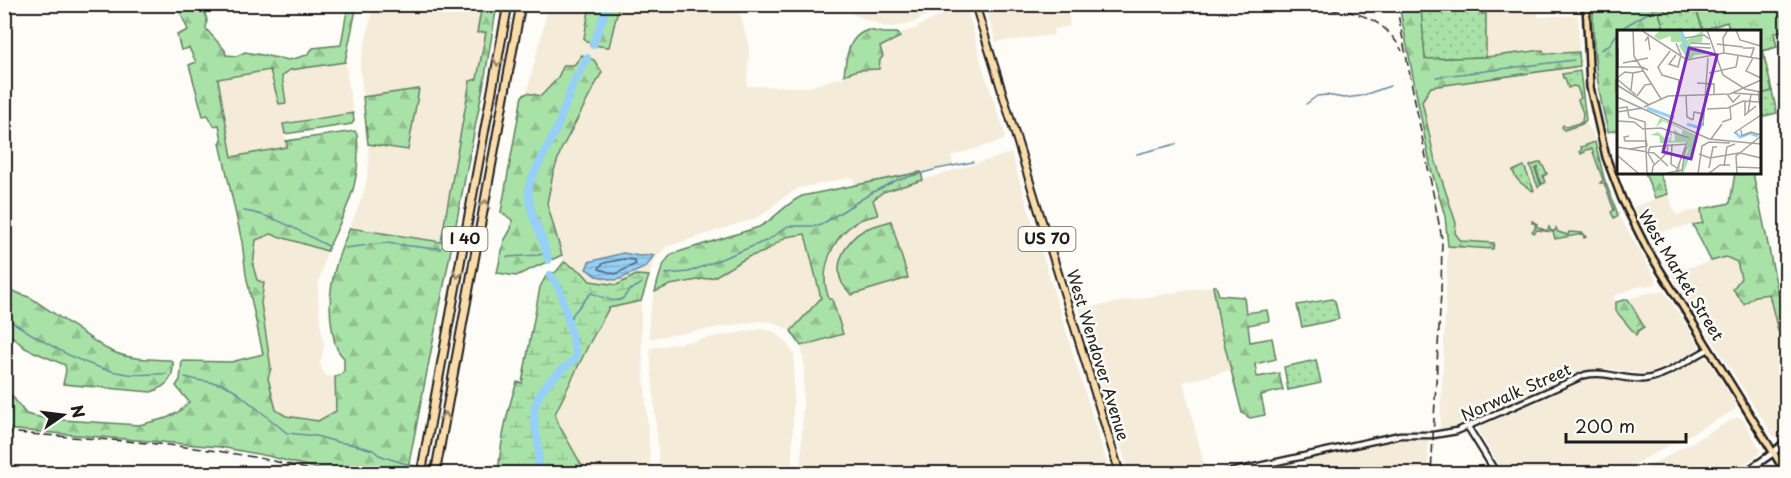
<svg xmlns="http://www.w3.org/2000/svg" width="1791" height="478" viewBox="0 0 1791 478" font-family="'Playpen Sans',sans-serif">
  <defs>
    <pattern id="grass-dots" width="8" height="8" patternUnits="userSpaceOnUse" patternTransform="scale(1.5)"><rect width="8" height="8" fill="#a9e2a7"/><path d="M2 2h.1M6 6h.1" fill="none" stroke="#91c18f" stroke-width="1.8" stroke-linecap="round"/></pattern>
    <pattern id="forest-firs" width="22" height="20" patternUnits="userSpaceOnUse" patternTransform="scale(1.5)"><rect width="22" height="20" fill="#a9e2a7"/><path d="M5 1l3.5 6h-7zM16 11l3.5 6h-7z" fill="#91c18f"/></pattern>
    <pattern id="wetland-marsh" width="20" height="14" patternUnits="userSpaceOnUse" patternTransform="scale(1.5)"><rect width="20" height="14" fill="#a9e2a7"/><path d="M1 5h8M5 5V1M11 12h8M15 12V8" fill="none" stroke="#91c18f"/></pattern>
    <pattern id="park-tufts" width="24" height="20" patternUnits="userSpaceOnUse" patternTransform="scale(1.5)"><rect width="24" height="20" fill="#a9e2a7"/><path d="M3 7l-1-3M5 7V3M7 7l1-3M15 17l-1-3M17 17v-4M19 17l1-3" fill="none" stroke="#91c18f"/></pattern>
    <pattern id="water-rules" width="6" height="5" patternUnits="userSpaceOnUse" patternTransform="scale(1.5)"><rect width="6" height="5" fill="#96d0f6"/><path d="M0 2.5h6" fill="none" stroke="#81b2d2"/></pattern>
  </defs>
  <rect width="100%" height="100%" fill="#fdfcf7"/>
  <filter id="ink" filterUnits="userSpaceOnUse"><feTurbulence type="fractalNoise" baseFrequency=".0167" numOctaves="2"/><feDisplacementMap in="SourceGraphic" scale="12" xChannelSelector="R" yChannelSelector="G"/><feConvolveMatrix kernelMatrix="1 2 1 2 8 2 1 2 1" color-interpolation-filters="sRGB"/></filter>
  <g filter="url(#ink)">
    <path fill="#f4ebd9" d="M374,5H482L477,32L486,31L477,80L470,81L441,243L350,227L364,192L367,179L369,162L368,144L408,150L419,89L363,97L360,65Z
      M549,5H590L584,38L586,43L597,46L608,47L619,5H738L749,48L747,86L809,87L835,79L844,78V75L858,70L867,69L876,70L880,66V48L899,37L898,33L912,30L959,6L965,5L967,8L984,72L1005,133L1004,140L951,156L953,165L855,185L853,177L799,188L782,198L765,213L756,218L666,247L654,261L649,276L636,275L617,285L590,281L582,272L564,262L547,203L561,150L602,72L574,65H564L557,79L541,96L527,93Z
      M847,5V4L946,5L912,23L894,27L884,26L850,13Z
      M985,5H1067L1070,26L1053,29L1054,35L996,42Z
      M1486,5H1578V7L1537,9L1538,17L1578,15L1579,52L1544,54L1542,50L1486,57V14H1482V6L1486,7Z
      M345,62L353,113L283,124L287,147L232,157L218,79L270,70L280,104L286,103L282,76L290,70Z
      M1580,66V84L1587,118L1586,122L1589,129L1592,131L1604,179L1617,212L1657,281L1654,285L1640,286L1613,296L1616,302V311L1638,331L1644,327L1628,299L1647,293L1664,291L1699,345L1698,349L1663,368L1647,374L1602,368L1579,372L1472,420L1440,430L1448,246L1493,249V243L1461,241L1454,232L1422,101L1431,87Z
      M1011,153L1110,473H801L804,365L801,346L843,334L831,299L829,300L825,281L829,258L833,246L844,232L856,221L877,215L873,200L883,192Z
      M1668,194L1676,215L1701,209L1703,223L1647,234L1634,207Z
      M271,234L327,251L319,281L318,295L320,321L324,346L320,364L323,372L326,376L335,377L336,411L318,421L286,416L276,410L268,378L271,368L261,303L264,284L257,281L253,266L256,240Z
      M805,234L821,298L791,331L773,322L759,321L652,338L649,336V315L655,292L670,285L714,277L748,257L764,252L786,237Z
      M1726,257L1737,262L1744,304L1755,296L1769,294L1778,331L1786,330V432L1780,438L1773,436L1670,273Z
      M1213,286L1220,327L1231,370L1183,382L1206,472L1196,474L1129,473L1079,309Z
      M641,301V333L651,473H586L559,425L555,414L589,344L609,308Z
      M761,329L772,331L785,340L794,355L792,473H660L650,350L651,348Z
      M1703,358H1707L1721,380L1736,405L1735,410L1618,473L1556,474L1555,471L1550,474L1505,473L1479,433L1480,427L1484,425L1588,379L1602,377L1645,384L1653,383L1668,377Z
      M1737,417L1743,419L1760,449L1759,454L1730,473H1637Z
      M1407,439H1428V473H1306L1304,463L1306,460Z
      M1293,463L1296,465L1298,473H1242Z
      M1442,470H1490L1492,473H1442Z"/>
    <path fill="url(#grass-dots)" stroke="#627f62" stroke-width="1.5" d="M1673,4L1737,5L1698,15L1703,30L1698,32L1665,31L1659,13Z
      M1425,5H1486V7H1482V14H1486V57L1425,59L1420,8Z
      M1580,71L1586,120L1582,124L1564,130L1562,127L1563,125L1566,127L1582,122L1583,113L1578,100L1581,98L1577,87L1573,86L1568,88L1565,78H1563L1562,74Z
      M1772,91L1777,113L1760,117V94Z
      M1595,142L1604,178L1617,212L1618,215L1614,218L1611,212L1614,210L1604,183H1600L1603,180L1592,149L1585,150V152L1581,154L1580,151L1582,150L1581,147Z
      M1541,162L1547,174L1543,176L1545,183L1542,184L1536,169L1539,167L1535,169L1541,185L1538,187L1530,166Z
      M1524,166L1534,190L1533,191C1523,185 1516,181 1513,171Z
      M1532,221L1537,224V227L1547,231L1549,227L1551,231H1555L1556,228L1558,232L1568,235L1569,232L1583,233L1586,237L1584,238L1583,234L1555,239L1553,232L1537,230L1534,233L1532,231L1535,229V223H1532Z
      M1332,299L1335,301L1339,319L1302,327L1297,305Z
      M1316,360L1321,383L1288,390L1284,367Z"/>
    <path fill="url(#forest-firs)" stroke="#627f62" stroke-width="1.5" d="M177,5H203L207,20L206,29L225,50L226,55L237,56L245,52L289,60L307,55L313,48L341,45L348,5H357L345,62L290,70L282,76L286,103L279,104L270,70L218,79L232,157L287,147L286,141L355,131L357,135C362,184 347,207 327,251L271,234L256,240L253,266L257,280L264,283L261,303L271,368L268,378L276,410L286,416L318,421L336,411L335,377L340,375L344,371V358C335,349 334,341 332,328C326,292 335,261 350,228L441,242L470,81L477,79L486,32L477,33L482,5H497L484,82L407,473H334L268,456L220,447L5,429V394L12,396L26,414L47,419L139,425L167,418L180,411L189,402L176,386L180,380L182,361L231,362L263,354L246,275L242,242L220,143L222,140L219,125L214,126L208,115L203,116L189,65L196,62L189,48L181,50L177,35L188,30Z
      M590,5H619L609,47C600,46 589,46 584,38Z
      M1399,5H1425L1421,8L1425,59L1486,57L1543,50L1544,54L1579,52L1580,66L1431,87L1422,101L1434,156L1456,223L1455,233L1461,241L1494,243L1493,249L1448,246L1445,216L1431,169Z
      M1593,5H1673L1659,13L1665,31L1618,32V130L1608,132C1597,90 1592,48 1593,5Z
      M1786,5V30L1774,33L1777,47L1763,51L1772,91L1760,94V32L1730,31L1727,22L1703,30L1698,15L1724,7Z
      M868,30L883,33H898L900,37L880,47L883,56L880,60L879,69L858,70L844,75C846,57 848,36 868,30Z
      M582,55L594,60L602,72L561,150L553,174L547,203L562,255L516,276L497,273L504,241L511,229L512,220L501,212L522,96L527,93L541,96L557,79L564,65H574Z
      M419,89L408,150L368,144L363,97Z
      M353,113L354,120L352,124L285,134L283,124Z
      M921,172L923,180L883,192L873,200L878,215C870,217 861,218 855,223C836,235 825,258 825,280C825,286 827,293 829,299H832L843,334L801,346L791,331L821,298L805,234L786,237L764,252L748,257L714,277L670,285L655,292C659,277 661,264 672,254L759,227C775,219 785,204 802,196Z
      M1645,173H1659L1668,194L1655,198Z
      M1735,173H1753L1786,330L1778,331L1769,294L1755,296L1744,304L1733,289L1741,278L1737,262L1726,257L1711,261L1693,225L1703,223L1701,209L1730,203Z
      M891,221L908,278L851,295C849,291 844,287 842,283C833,264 846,240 864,230C872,226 882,224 891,221Z
      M1213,286H1216L1219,295L1244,297L1246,313L1267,310L1269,321L1248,325L1250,342L1272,338L1276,359L1255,364L1257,377L1279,373L1283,390L1261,395L1265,415L1250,418L1242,413L1220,327Z
      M5,288L31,298L105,348C127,360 146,359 170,360L173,362C174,379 166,387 151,392L63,384L66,371L65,365L25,348L13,337L5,332Z
      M1628,299L1644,327L1638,331L1636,335L1616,311V302Z"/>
    <path fill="url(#wetland-marsh)" stroke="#627f62" stroke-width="1.5" d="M564,262L582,272L590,281L617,285L636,275L649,276L641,301L609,308L589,344L555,414L559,425L586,473H498C501,442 506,412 517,382L522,383L540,287L546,276L556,272Z"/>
    <path fill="url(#park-tufts)" stroke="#627f62" stroke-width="1.5" d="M1695,5H1786V30L1774,33L1777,47L1760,51V32L1730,31L1727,22L1703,30Z"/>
    <path fill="url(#water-rules)" stroke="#65889f" stroke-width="1.5" d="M623,253L639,256L654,255L646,267L620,279L614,280L597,276L586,269L589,262Z"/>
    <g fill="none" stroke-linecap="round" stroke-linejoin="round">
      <path stroke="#4d6473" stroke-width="1.5" d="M624,259L634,260L636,264L615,274L599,269L600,266L604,263Z"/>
      <path stroke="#65889f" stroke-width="1.5" d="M1619,32L1622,28L1663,4
        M1601,50L1609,45L1618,33
        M1436,77L1574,60
        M1306,104L1317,96L1326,95L1344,98L1361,96L1390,86
        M1137,154L1176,144
        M244,211C275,215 300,232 328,246
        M345,248L386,243L427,248H441
        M507,257L538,255L547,253
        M665,274L689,272L768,240L788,226H819L873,192L897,180L937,169L973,162
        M4,317C44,341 81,368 128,374C141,376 153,373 166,374
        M568,323L573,314L590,294L592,293C600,296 614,304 622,299C625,297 626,293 629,291C633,287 638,287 642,283
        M185,377L197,380L222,384L233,389L287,433L316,436L337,442L351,444L373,450L379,455L390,459L421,468"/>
      <path stroke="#96d0f6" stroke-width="8" d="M593,45L608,4
        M548,260C544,233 523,209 530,182L557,128L574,82L587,58
        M538,474C538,464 539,455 538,445C538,436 534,427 534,418C533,390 556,375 575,359L576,353L561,293L556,283L550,275"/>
      <g stroke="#1c1c1c" stroke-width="9">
        <path id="tertiary" d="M1468,427L1497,474
          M1222,474L1400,435H1433L1457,431L1585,375C1606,370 1624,381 1645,379C1665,377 1691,358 1709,349"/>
      </g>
      <g stroke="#1c1c1c" stroke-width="10">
        <path id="secondary" d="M1743,474L1773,453L1786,441"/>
      </g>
      <g stroke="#1c1c1c" stroke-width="10">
        <path id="primary" d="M1586,4L1590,87L1606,157L1622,199L1647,249L1786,473"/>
      </g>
      <g stroke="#1c1c1c" stroke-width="10">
        <path id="trunk" d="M975,4L1120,474"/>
      </g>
      <g stroke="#1c1c1c" stroke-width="11">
        <path id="motorway" d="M421,474L508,4
          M435,474L521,4"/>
      </g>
      <use href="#tertiary" stroke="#fdfcf7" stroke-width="4.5"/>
      <use href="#secondary" stroke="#fdfcf7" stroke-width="5"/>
      <use href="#primary" stroke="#fbddab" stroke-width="5"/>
      <use href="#trunk" stroke="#fbddab" stroke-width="6"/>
      <use href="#motorway" stroke="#fbddab" stroke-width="7"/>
      <path stroke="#1c1c1c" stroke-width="1.5" stroke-dasharray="9 4.5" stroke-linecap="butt" d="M1396,4L1442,239L1441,292L1431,474
        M1305,9C1346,9 1380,11 1402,51
        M1355,9L1383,10
        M4,432C111,441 221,443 324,474"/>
    </g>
    <defs><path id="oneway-chevron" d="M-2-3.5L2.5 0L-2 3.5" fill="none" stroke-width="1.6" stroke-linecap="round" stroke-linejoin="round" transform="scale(1.5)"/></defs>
    <g stroke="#97866b">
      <use href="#oneway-chevron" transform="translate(498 62) rotate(100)"/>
      <use href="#oneway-chevron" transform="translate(485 204) rotate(-80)"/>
      <use href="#oneway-chevron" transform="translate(458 274) rotate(100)"/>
      <use href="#oneway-chevron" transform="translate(445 416) rotate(-81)"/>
    </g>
  </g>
  <g text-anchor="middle" stroke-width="5" stroke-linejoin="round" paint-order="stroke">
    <g fill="#fdfcf7" stroke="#605f5e" stroke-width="1.5">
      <rect x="442.5" y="227" width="45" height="24" rx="4.5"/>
      <rect x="1018.5" y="227" width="57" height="24" rx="4.5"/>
    </g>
    <g font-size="15" font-weight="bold" fill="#1c1c1c">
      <text x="465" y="244">I 40</text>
      <text x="1047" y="244">US 70</text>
    </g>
    <g font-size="16" fill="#1c1c1c" stroke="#fdfcf7">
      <text transform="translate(1681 275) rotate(59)" y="6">West Market Street</text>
      <text transform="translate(1098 355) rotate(73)" y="6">West Wendover Avenue</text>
      <text transform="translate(1516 392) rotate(-24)" y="6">Norwalk Street</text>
    </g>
  </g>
  <g transform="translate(1617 30)">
    <rect width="144" height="144" fill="#fdfcf7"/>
    <path d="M44,0H65L70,10L86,1L85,12L74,13V19L91,24L78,25L72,31L62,16L65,12H54V6L42,10L37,6ZM43,88L81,106L66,144H63L72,117L64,129L62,144L59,142L71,112L43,113L42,106L33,105L41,102L51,111L54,106L51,102L55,103L54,111H58L57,99L64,105L66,100L46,91L39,97Z" fill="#a9e2a7"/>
    <path fill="none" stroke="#96d0f6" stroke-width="3" d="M64,0L71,28M30,78L57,88M70,94L83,98L85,93M118,102L123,107L133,103L141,106"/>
    <path fill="none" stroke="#a3a29f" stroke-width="1.5" d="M16,0L17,26L44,69M24,0L70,30L107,23L144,29M90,0L106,45L128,59L144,62M119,0L123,10L144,16M68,8L87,5L92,9M28,11L31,7L33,20M74,13L93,14M100,14L126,17M74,17L94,18M126,18H137L134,27M53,21L41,37L45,45L62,50L60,66M107,23L106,8L111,0M59,25L52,34L61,37L64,25L59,13M136,28L129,41L144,48M6,33L31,28M0,37H25L31,40M1,37V18M92,43L119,37L121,26M0,48L8,42L16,43M0,49L19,65M80,53L97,54V64M0,55L32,75M14,60L16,43L26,41M141,61L144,84M116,63L144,65M110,64L116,72L123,65M69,65L70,87L76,90M20,66L28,55L35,54M0,67L92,109L144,114M128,71V85L139,76M27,77L51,66L113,64L144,50M2,78L10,77L12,87L28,92L30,144M90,79L111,78L126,71L142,72M0,82L26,78M131,83L134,64M76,90L77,82L87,84M0,91L17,92L26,99L44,98L72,108M105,92L114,89L113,77M86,96L91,28M124,100L125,106L134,102L144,105M117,103L144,85M12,106L7,107L8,111H28M94,109L105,94M55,114L54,134L60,138M0,117L37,123L51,136M13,119L30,116L29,109M123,123L144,128M82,124L93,128L122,123M0,125L22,144M37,134L31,123L33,117L70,114M107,136L110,117L118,114M120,137L144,138M92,138L96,117H100M59,142L70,112M35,144L36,136L50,123L51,114M46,144L65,140L69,117M81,144L85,116L92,112L113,113M91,144L103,135H113M120,144L119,126L144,106"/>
    <path fill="#7b2cbf" fill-opacity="0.15" stroke="#7b2cbf" stroke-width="3" d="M72,18L100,25L74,129L46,122Z"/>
    <rect width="144" height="144" fill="none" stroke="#1c1c1c" stroke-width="3"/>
  </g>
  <rect width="1791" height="478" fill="none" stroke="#fdfcf7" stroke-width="24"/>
  <rect x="12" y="12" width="1767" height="454" fill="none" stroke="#1c1c1c" stroke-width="2" filter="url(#ink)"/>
  <g transform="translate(63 415) rotate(76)" stroke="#fdfcf7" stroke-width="4.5" paint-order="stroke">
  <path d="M0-4.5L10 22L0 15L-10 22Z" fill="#1c1c1c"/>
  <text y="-9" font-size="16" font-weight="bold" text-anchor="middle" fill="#1c1c1c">N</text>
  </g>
  <path d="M1566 433v9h120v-9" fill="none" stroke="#1c1c1c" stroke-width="3"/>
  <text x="1575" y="433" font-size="18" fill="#1c1c1c" stroke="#fdfcf7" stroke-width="4.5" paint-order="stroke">200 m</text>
</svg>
